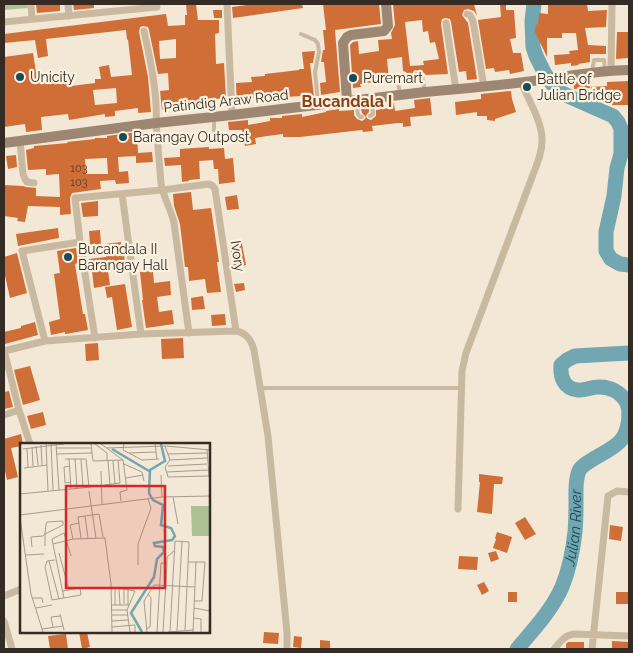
<svg xmlns="http://www.w3.org/2000/svg" width="633" height="653" viewBox="0 0 633 653" font-family="Raleway,sans-serif">
  <rect width="100%" height="100%" fill="#f2e8d5"/>
  <path fill="#adc294" d="M4,4H27L28,8L4,10Z"/>
  <g fill="none" stroke-linecap="round" stroke-linejoin="round">
    <g stroke="#72a6b1" stroke-width="15">
      <path d="M534,4L532,21L533,47L536,56L545,74L557,90L570,97L613,116L618,122L621,129V154L617,168L614,196L606,232V251L611,259L620,264L629,265"/>
      <path d="M629,353L575,356L567,360L561,365C560,377 564,389 578,390C585,391 591,387 598,387C609,386 621,392 627,403C628,406 629,411 629,414"/>
      <path id="s1" d="M517,649C533,630 552,610 562,587C569,570 573,550 575,532C576,521 576,511 576,501C576,491 575,480 579,471C581,466 586,464 590,461C612,447 628,445 629,415"/>
    </g>
  </g>
  <path fill="#cf6e37" fill-rule="evenodd" d="M36,4H60V11L37,13Z
    M73,4H94V8L74,10Z
    M186,4H196L198,20H219V33L215,34L216,64L224,63L226,98L216,99V107L174,110L173,108L162,110L160,91L169,90L168,73L158,74L149,30L148,27L143,26L140,27L139,32L148,77L151,112L138,113V108L115,111V116L105,117V114L69,120L68,114L41,117L42,130L26,132L25,124L4,127V57L33,53L37,79L53,77L54,79L69,76L71,86L95,83V79H101L99,67L109,65L111,77L132,75L128,39L127,40L126,30L46,39L48,56L38,58L35,40L4,43V34L166,14L168,26L185,25V15H187ZM176,39V58L160,59L159,41ZM116,88L117,103L95,105L93,90Z
    M254,4H302L303,8L233,18L232,7Z
    M323,4H379L381,24L335,30L340,92L321,95L320,83L326,82L324,62H321L323,50H325L323,30H326Z
    M393,4H395V5L411,4H474L477,16L474,11L468,9L464,10L462,15L468,23L477,79L467,80L466,71L459,72L451,22L450,19L446,18L442,19L441,24L448,74L426,75L423,72L415,70L413,72L412,75L417,78V81L405,83L404,79L407,77L408,74L406,72L403,71L402,57L387,59L389,80L360,84L361,87L353,88L350,45L353,42L358,41L359,54L379,51L378,40L392,39L391,33L395,25ZM422,20L423,32L428,31L430,43L435,42L439,59L423,61L424,65L410,66L405,22Z
    M500,4H506V10H514L516,38L510,39L513,53H521L524,71L510,74L509,70L495,72L494,68L486,69L478,20L501,17Z
    M564,4H587L588,11L607,10L606,27L585,28L588,45L606,46V54H590V62L578,64L579,65L571,66V63L555,65L554,55L570,54L569,51L578,50L576,33H562V38H547V57L535,32L536,24L538,25L539,13L548,14V5H564Z
    M213,10H222V18H214Z
    M617,32H629V58L616,59Z
    M315,51L313,63H310L314,97L303,98L302,96L285,97V96L276,97V95L248,98L249,104L237,105L236,83L252,82L251,77L265,76V74L299,70V69H304L302,52Z
    M590,80V88L574,89V82Z
    M629,81V105H612V100H603V96L591,97V87L607,86V82Z
    M511,91L512,99L516,112L495,119V121L487,120V116H477V112L456,115L455,102L481,99V94Z
    M430,98L432,115L410,117L411,126L403,127V123H398L372,126L373,131L363,132L362,130L300,137H283V134L267,136L255,138L256,144L245,146L242,130H229L228,122L248,120V125L270,121V118H282V116L302,114V117L326,112V111L339,109V111L354,110V115L357,119L362,121L365,119L366,117L362,113L361,109L369,108V112L367,114L366,117L368,119L371,120L376,116V110L388,108L387,103H394L395,111L415,108L414,100Z
    M137,132L138,153L152,152L153,162L136,163V156L118,157L119,172L128,171L129,183L116,184L115,180L100,181L101,189L72,193L70,198L71,214L60,215V207L28,206L25,222L17,221L18,218L4,216V185L23,186L26,187L36,188V196L60,197L59,174L46,175V169L28,170L26,150L34,148V146L68,143L67,142L95,139V138H107V136ZM107,158L108,174H86L85,159Z
    M209,147V149L224,148L225,159L233,158L235,182L219,184L218,169H214L213,160L199,161L200,179L189,180V181L182,182L181,165L165,166L164,158L180,157V149Z
    M16,155L17,167L8,169L6,156Z
    M191,192L193,210L211,208L219,262H217L221,292L207,293L205,279L189,281L188,267H185L180,224L174,206L173,194Z
    M237,195L239,209L227,210L225,197Z
    M98,201V216L83,217L81,203Z
    M58,228L59,238L18,246L16,234Z
    M100,230L101,244L90,245L89,231Z
    M241,239L246,265L233,268L230,241Z
    M121,242L122,255H124L126,268L108,271L110,285L94,288L92,271L90,272L89,259L106,257L105,244Z
    M76,248L78,263L75,264L83,314H85L88,330L66,334H65V332L51,335L49,322L60,319L54,274L60,273L57,251Z
    M17,253L27,293L10,298L4,271V257Z
    M153,271L154,283L170,281L171,295L157,297L159,312L172,310L174,324L146,328L142,300H143L140,272Z
    M244,283L245,290L236,292L234,284Z
    M125,284L132,327L117,330L112,297L107,298L105,287Z
    M203,296L205,309L192,310L191,298Z
    M225,314L226,325L212,326L211,315Z
    M35,322L38,335L5,344L4,332L21,328V326Z
    M183,338L184,358L162,359L161,339Z
    M98,343L99,360L86,361L85,344Z
    M30,366L40,400L23,405L14,370Z
    M9,391L13,407L4,409V392Z
    M43,412L46,425L31,429L27,416Z
    M21,434L23,444H21V446L11,448L18,477L7,480L4,466V439Z
    M479,474L503,477L502,484H494L492,514L477,512L480,482H479Z
    M525,517L536,534L525,540L515,523Z
    M610,525L623,527L621,541L609,539Z
    M497,532L512,537L507,553L493,548L496,539L495,538Z
    M496,551L499,559L491,562L488,553Z
    M459,556L478,557L477,570L458,569Z
    M484,582L489,591L482,595L477,585Z
    M508,592H517V602H508Z
    M616,592H629V604H616Z
    M79,632H87L90,647L82,649Z
    M264,632L279,633L278,644L263,643Z
    M66,634L68,649H50L48,636Z
    M294,636L302,637L301,648L293,647Z
    M320,640L330,641V649H320Z
    M612,641L629,642V649H612Z
    M568,642H584V649H566V644Z"/>
  <g fill="none" stroke-linecap="round" stroke-linejoin="round">
    <path stroke="#cab9a1" stroke-width="4" d="M301,34L315,40L318,44L319,52L315,72L318,103
      M592,72L594,60H604L605,70
      M416,74L422,76L425,92
      M400,95L398,82L399,78L404,75
      M356,100L358,114L360,117H362
      M370,116L373,114L372,99
      M214,119V142
      M261,388H461"/>
    <path stroke="#cab9a1" stroke-width="7" d="M31,4L32,19
      M68,4L69,16
      M227,4L232,115
      M467,14L470,15L473,21L484,87
      M4,22L157,7
      M446,23L456,90
      M144,31C150,58 158,95 156,123L161,183C163,197 171,209 174,223L189,333
      M611,70L612,4
      M20,141L23,174L25,179L27,182L34,183
      M122,194L141,334
      M95,338L80,242L75,198L162,190L209,184L213,186L215,189L236,331
      M45,341L22,251L80,242
      M4,350L19,410L30,444
      M4,351L45,341L141,334L236,331C247,333 251,340 254,350L268,436L287,633V649
      M4,415L19,410
      M458,509L462,371L466,353L534,172C538,162 542,152 542,141C543,123 528,99 521,82
      M4,596L21,589
      M4,621L12,649
      M554,649C560,642 564,636 573,634L629,636
      M592,649L608,496L617,491L629,492"/>
    <path stroke="#9e8772" stroke-width="10" d="M347,101L343,43L347,37L351,35L384,31L388,26L386,4
      M4,143L156,123L232,115L425,92C464,89 502,85 541,80C570,76 600,70 629,70"/>
  </g>
  <g fill="#174c58" stroke="#faf2e1" stroke-width="2">
    <circle cx="20" cy="77" r="5"/>
    <circle cx="353" cy="78" r="5"/>
    <circle cx="527" cy="87" r="5"/>
    <circle cx="123" cy="137" r="5"/>
    <circle cx="68" cy="257" r="5"/>
  </g>
  <g text-anchor="middle" stroke-width="4.5" stroke-linejoin="round" paint-order="stroke">
    <g font-size="11" fill="#5b3c29">
      <text x="79" y="172">103</text>
      <text x="79" y="186">103</text>
    </g>
    <g font-size="14" fill="#342b24" stroke="#faf2e1" text-anchor="start">
      <text x="30" y="82">Unicity</text>
      <text x="363" y="83">Puremart</text>
      <text x="537" y="84">Battle of<tspan x="537" dy="16">Julian Bridge</tspan></text>
      <text x="133" y="142">Barangay Outpost</text>
      <text x="78" y="254">Bucandala II<tspan x="78" dy="16">Barangay Hall</tspan></text>
    </g>
    <g font-size="14" fill="#342b24" stroke="#faf2e1">
      <text transform="translate(226 101) rotate(-6)" y="5">Patindig Araw Road</text>
      <text transform="translate(238 256) rotate(81)" y="5">Ivory</text>
    </g>
    <g font-size="15" font-style="italic" fill="#174c58" stroke="#faf2e1">
      <text dy="5" stroke="none"><textPath href="#s1" startOffset="138">Julian River</textPath></text>
    </g>
    <g font-size="16" font-weight="bold" fill="#884018" stroke="#faf2e1">
      <text x="347" y="107">Bucandala I</text>
    </g>
  </g>
  <g transform="translate(20 443)">
    <rect width="190" height="190" fill="#f2e8d5"/>
    <path d="M190,58V93H172L171,63H190Z" fill="#adc294"/>
    <path fill="none" stroke="#72a6b1" stroke-width="2.5" d="M92,6L129,28M122,189L111,170L134,134L137,116L144,109L143,104L135,103L134,100L152,97L155,93L151,85L141,82L143,62L133,57L129,50L130,27L145,18L141,1"/>
    <path fill="none" stroke="#a69c8e" stroke-width="1" d="M26,1L28,48M31,1L33,47M36,1L39,47M71,1L73,18L103,17M75,1L87,10V18M81,1L103,17M104,1L103,7L122,17L139,16M135,1L137,16M21,2L22,22M16,3L18,22M145,3L150,17L145,24L148,34L189,33L187,6M12,4L13,23M36,5H71M87,5L146,3L190,7M3,6L44,1M7,6L8,24M109,10L136,9M36,11L72,10M148,11L187,10M45,16H66L69,44M49,16L51,46M55,16L57,45M61,16L63,44M150,17L187,15M88,18L90,42M93,18L95,41M104,21L122,29L124,38M50,23L44,24L45,40L51,39M148,23L187,21M4,25L27,22M81,28L82,61M147,29L188,27M141,32L142,54M106,35L123,32M84,42L100,40L98,17M69,48L76,95M0,51L71,44M153,54L158,81M101,58L100,49L107,47L103,17M0,72L142,54L190,53M65,73L68,95M0,75L11,151L23,189M61,95L58,74L79,71L83,94M53,96L50,82L59,80M33,101L53,96L85,95L91,141L92,189M12,104L11,94L23,93L25,91L43,82V78L27,79L26,81L25,91V103M39,110L49,147M6,112L24,111M35,117L27,118L25,124L32,157L61,152L60,145L43,148M29,118L39,156M168,119H185L182,158H174M118,122V101L131,65L128,56M91,144L115,148L107,167L110,189M95,144V162M99,145L100,162M104,145V161M108,146V162M12,155H22L23,160M44,155L32,96L44,90L51,113M91,162H109M16,165L32,162M174,165L190,168M91,167H107M40,171L44,187M92,172H108M174,175L181,176V189M92,178L108,177M33,184L31,174L41,173M92,184L115,182V189M22,186L43,183M126,186L130,184L131,155L128,151M157,188L162,98M127,189L124,158L134,142L175,144M137,189L141,120H147M143,189L147,120V114L154,108M148,189L173,187M150,189L155,98L169,99L165,187M173,189L176,119M189,189L190,167"/>
    <path fill="#d62828" fill-opacity="0.15" stroke="#d62828" stroke-width="2.5" d="M46,43H145V145H46Z"/>
    <rect width="190" height="190" fill="none" stroke="#342b24" stroke-width="2.5"/>
  </g>
  <rect width="633" height="653" fill="none" stroke="#342b24" stroke-width="10"/>
</svg>
